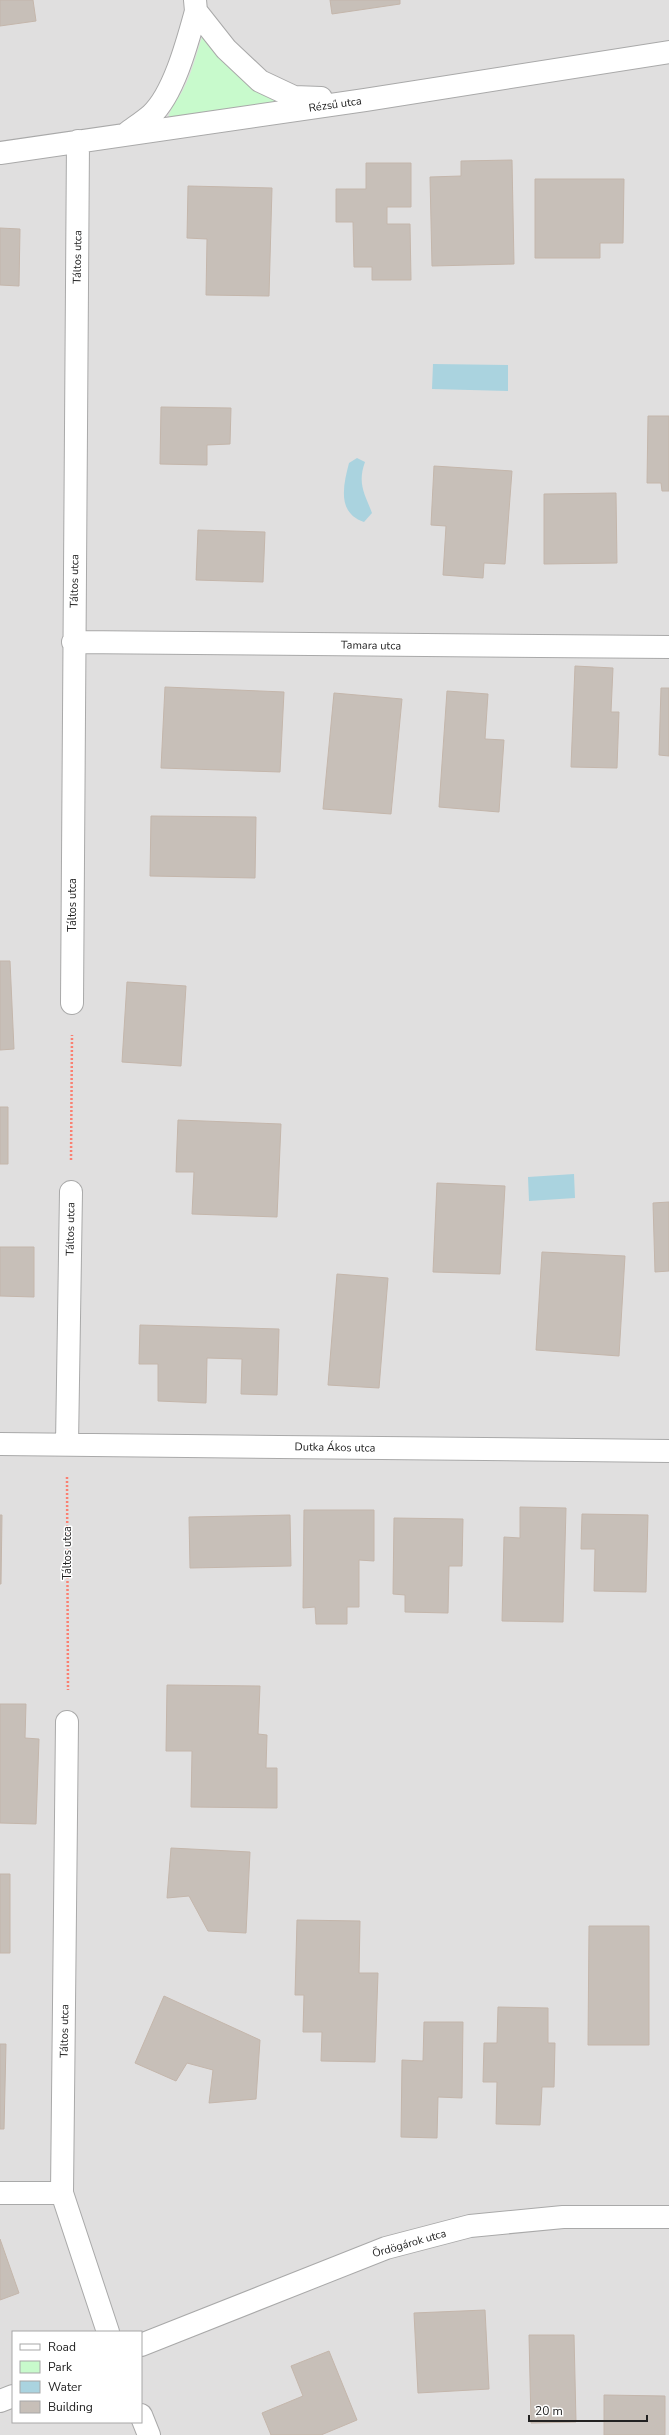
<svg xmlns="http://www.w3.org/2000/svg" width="669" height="2435" viewBox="0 0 669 2435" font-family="'Nunito Sans',sans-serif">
  <rect width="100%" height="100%" fill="#f2efe9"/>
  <path fill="#e0dfdf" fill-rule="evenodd" d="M0,0H669V2435H0ZM13,2332H141V2422H13Z"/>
  <path fill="#c8facc" d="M202,37L234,70L276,98L272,105L168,120C170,107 177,101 183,90C192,73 196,55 202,37Z"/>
  <path fill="#aad3df" d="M433,364L508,365V391L432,389Z
    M357,458L365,462C357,484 365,494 372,513L364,522C337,513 343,486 349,463Z
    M574,1174L575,1198L529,1201L528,1177Z"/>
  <path fill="#c7bfb8" stroke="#c4b6ab" d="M0,0H33L36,21L0,26Z
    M330,0H400V4L332,14Z
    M512,160L514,264L432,266L430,177L461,176V161Z
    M366,163H411V207H387V224H410L411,280H372V267H354L353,222H336V189H366Z
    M535,179H624L623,243H600V258H535Z
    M188,186L272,188L269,296L206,295L207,239L187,238Z
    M0,228L20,229L19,286L0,285Z
    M161,407L231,408L230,444L207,445V465L160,464Z
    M648,416H669V491H662L661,483H647Z
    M434,466L512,471L505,564L484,563L483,578L443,575L446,526L431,525Z
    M616,493L617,563L544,564V494Z
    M198,530L265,532L263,582L196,580Z
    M575,666L613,668L611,712H619L617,768L571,767Z
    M165,687L284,692L280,772L161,768Z
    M661,688H669V756L659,755Z
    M447,691L488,694L485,739L504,740L499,812L439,807Z
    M334,693L402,699L391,814L323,809Z
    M151,816L256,817L255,878L150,876Z
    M0,961H10L14,1049L0,1050Z
    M127,982L186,986L181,1066L122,1062Z
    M0,1107H8V1164H0Z
    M178,1120L281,1124L277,1217L192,1214L194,1172H176Z
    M437,1183L505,1186L500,1274L433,1272Z
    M669,1202V1271L655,1272L653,1203Z
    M0,1247H34V1297L0,1296Z
    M542,1252L625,1256L619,1356L536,1350Z
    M337,1274L388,1278L379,1388L328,1385Z
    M140,1325L279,1329L277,1395L241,1394L242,1359L207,1358L206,1403L158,1401V1364H139Z
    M520,1507L566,1508L563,1622L502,1621L504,1537L520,1538Z
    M304,1510H374V1561L359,1560V1607H347V1624H316L315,1607L303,1608Z
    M582,1514L648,1515L646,1592L594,1591L595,1549H581Z
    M0,1515H2L1,1584H0Z
    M290,1515L291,1566L190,1568L189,1517Z
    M394,1518L463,1519L462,1566H449L448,1613L405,1612V1595L393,1594Z
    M167,1685L260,1686L258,1734L267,1735L266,1768H277V1808L191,1807L192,1751H166Z
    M0,1704H26L25,1738L39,1739L36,1824L0,1823Z
    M171,1848L250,1852L246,1933L208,1931L189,1896L167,1898Z
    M0,1874H10V1953H0Z
    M297,1920L360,1921L359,1973H378L375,2062L321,2061L322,2032H303L304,1995H295Z
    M589,1926H649V2045H588Z
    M164,1996L260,2040L256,2099L209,2103L213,2070L187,2063L176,2081L135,2063Z
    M498,2007L548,2008V2043H555L554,2087H542L540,2125L496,2124L497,2082H483L484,2043H497Z
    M424,2022H463L462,2098L438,2097L437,2138L401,2137L402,2060L423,2061Z
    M0,2044H6L4,2129H0Z
    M0,2239L19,2293L0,2300Z
    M485,2310L489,2389L418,2393L414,2313Z
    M529,2335H574L576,2422L531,2423Z
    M329,2351L357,2420L321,2435H271L262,2413L303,2396L291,2366Z
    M604,2395L665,2396V2435H604Z"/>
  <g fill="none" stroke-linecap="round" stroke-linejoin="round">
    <g stroke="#a9a9a9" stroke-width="24">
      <path id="street" d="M195,0L196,11L226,49L260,81L294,97L321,98
        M127,133C135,127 144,121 151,115C174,94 188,40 196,11
        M0,153L365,100L669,52
        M73,642L669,647
        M72,1003L78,141
        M0,1444L669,1451
        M67,1444L71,1192
        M67,1722L62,2193L108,2332
        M0,2193H62
        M141,2345L386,2248L470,2226L563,2217H669
        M0,2401L13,2396
        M141,2415L149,2435"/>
    </g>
    <path stroke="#fa8072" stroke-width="2.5" stroke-dasharray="2 2" stroke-linecap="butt" d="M71,1160L72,1035
      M67,1477L68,1690"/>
    <use href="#street" stroke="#fff" stroke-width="22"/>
  </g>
  <g text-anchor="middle" stroke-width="3" stroke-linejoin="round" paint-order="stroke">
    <g font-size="11" fill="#222" stroke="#fff">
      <text transform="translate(335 104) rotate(-8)" y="4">Rézsű utca</text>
      <text transform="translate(77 257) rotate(-89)" y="4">Táltos utca</text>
      <text transform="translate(74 581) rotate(-89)" y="4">Táltos utca</text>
      <text transform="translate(371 645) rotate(1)" y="4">Tamara utca</text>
      <text transform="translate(72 905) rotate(-90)" y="4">Táltos utca</text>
      <text transform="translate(70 1229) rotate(-89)" y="4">Táltos utca</text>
      <text transform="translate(335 1447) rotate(1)" y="4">Dutka Ákos utca</text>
      <text transform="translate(67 1553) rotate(-90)" y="4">Táltos utca</text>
      <text transform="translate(64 2031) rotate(-89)" y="4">Táltos utca</text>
      <text transform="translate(409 2243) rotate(-16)" y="4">Ördögárok utca</text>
    </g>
  </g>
  <rect x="12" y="2331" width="130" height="92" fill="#ffffff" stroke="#a7a7a7"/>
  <rect x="20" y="2344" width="20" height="6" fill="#ffffff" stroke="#a7a7a7"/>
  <text x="48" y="2351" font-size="12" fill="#222222">Road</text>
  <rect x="20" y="2361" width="20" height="12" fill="#c8facc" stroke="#a7a7a7"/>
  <text x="48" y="2371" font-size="12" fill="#222222">Park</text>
  <rect x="20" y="2381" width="20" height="12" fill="#aad3df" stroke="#a7a7a7"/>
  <text x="48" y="2391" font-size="12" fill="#222222">Water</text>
  <rect x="20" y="2401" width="20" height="12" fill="#c7bfb8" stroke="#a7a7a7"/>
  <text x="48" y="2411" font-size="12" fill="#222222">Building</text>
  <path d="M529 2415v6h118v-6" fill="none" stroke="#222222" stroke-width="2"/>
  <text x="535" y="2415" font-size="12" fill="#222222" stroke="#ffffff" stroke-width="3" paint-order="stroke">20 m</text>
</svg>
